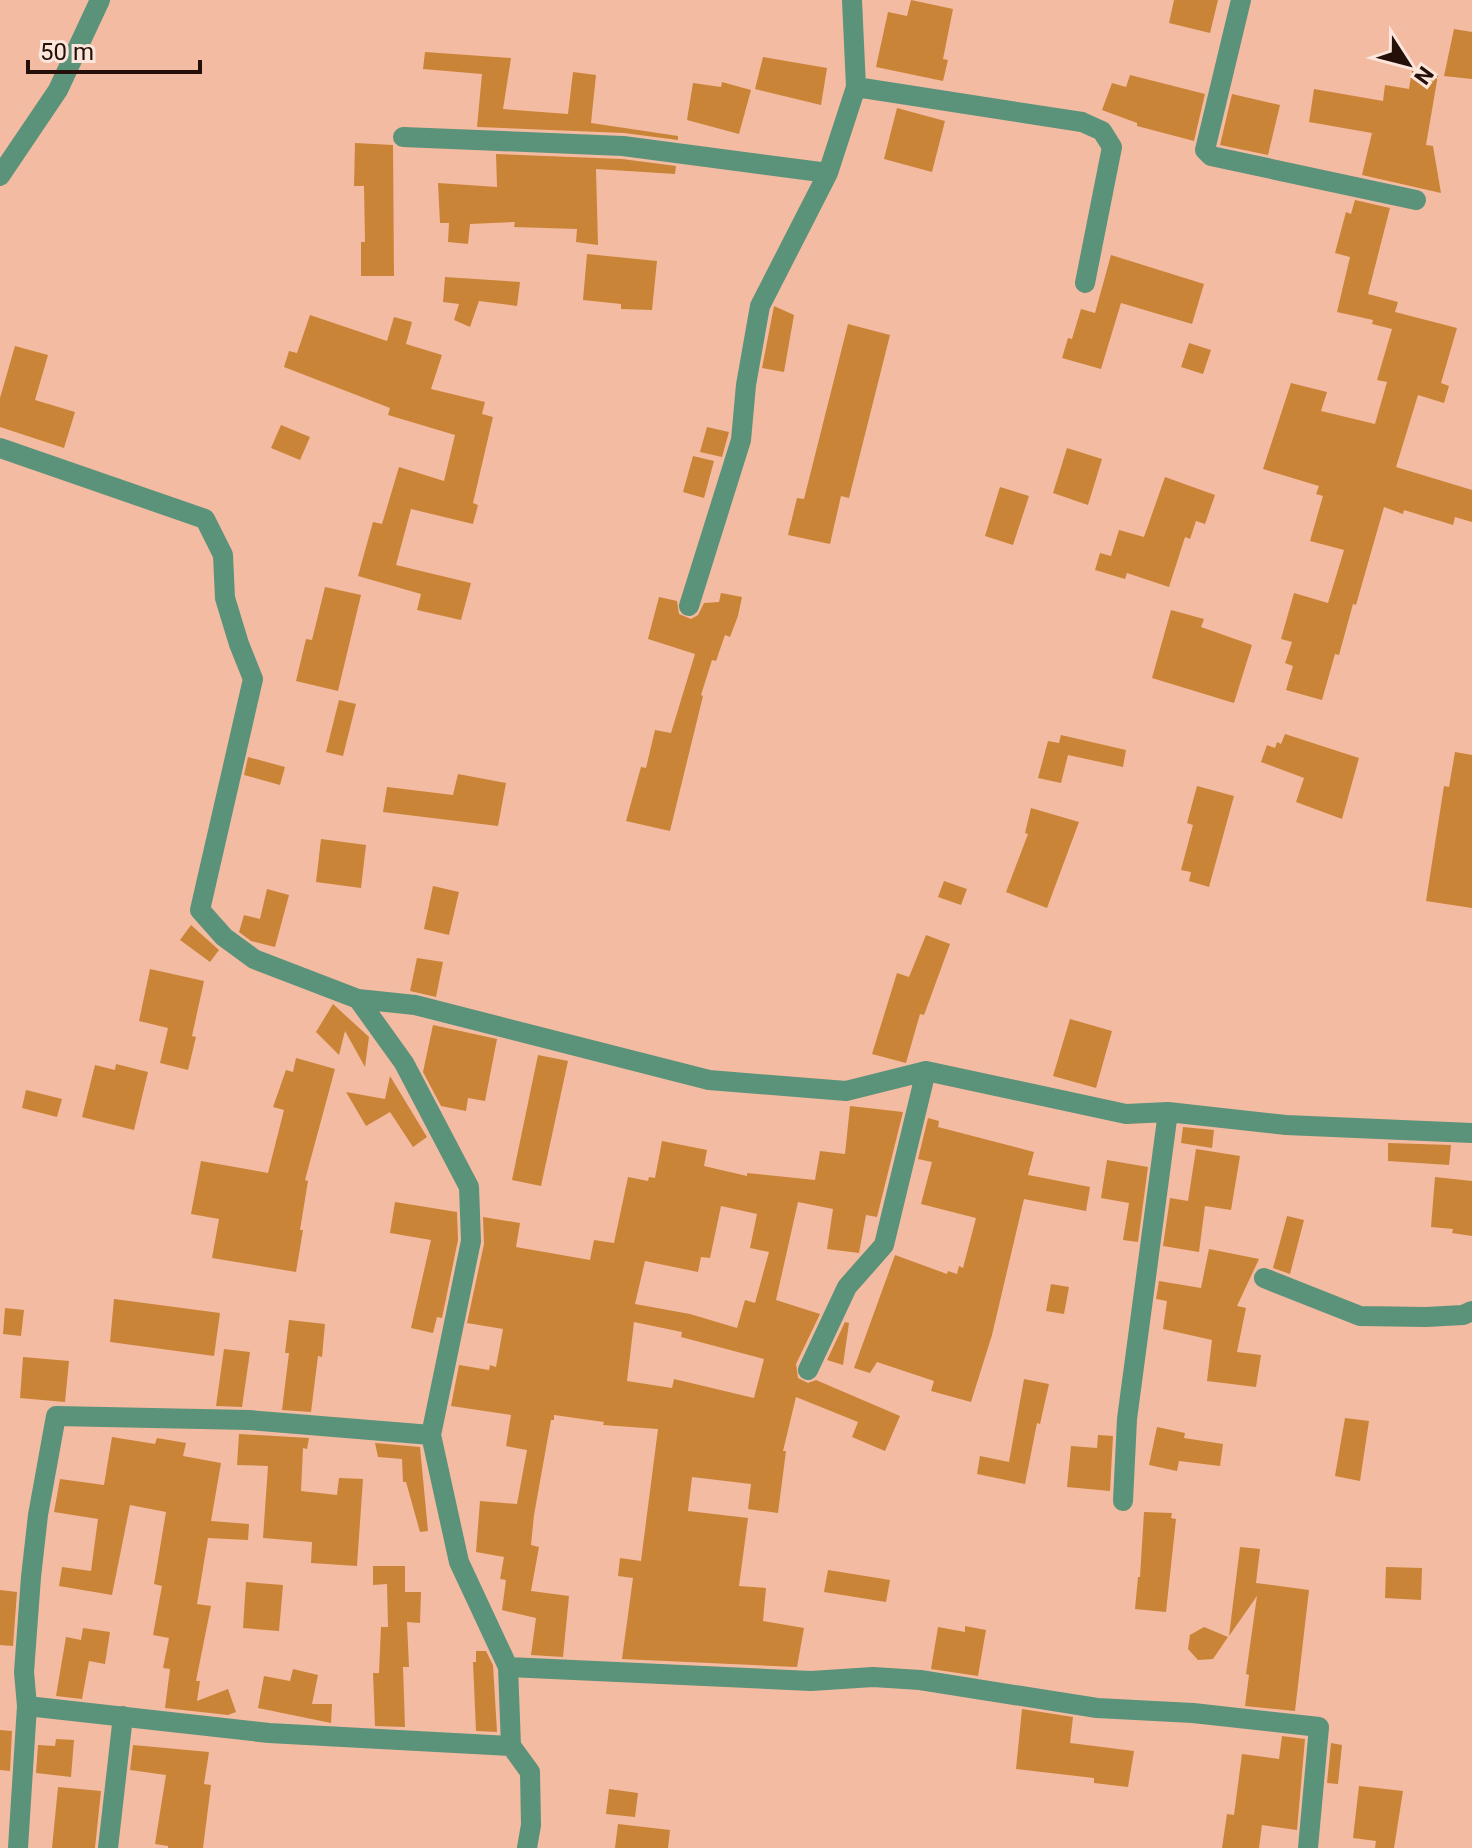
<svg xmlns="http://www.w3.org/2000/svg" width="1472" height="1848" viewBox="0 0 1472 1848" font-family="Roboto,sans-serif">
  <rect width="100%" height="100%" fill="#f3bba2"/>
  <path fill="#ca8437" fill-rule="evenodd" d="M911,0L953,9L943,59L948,60L943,81L876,67L888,12L907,16Z
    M1174,0H1218L1210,33L1169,23Z
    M1454,29L1472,32V79L1444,76Z
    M425,52L511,58L503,109L568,114L573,72L596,75L591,123L678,136V140L624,133L477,127L482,74L423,69Z
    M763,57L827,68L821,105L755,89Z
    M1412,70L1438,75L1426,145L1433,146L1441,193L1362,175L1372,133L1309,122L1314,89L1383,101L1385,85L1409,89Z
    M1130,75L1205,94L1194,141L1137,126V123L1102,110L1112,83L1126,87Z
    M722,82L751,90L739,134L687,120L693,83L721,87Z
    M1232,94L1280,105L1268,155L1220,145Z
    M897,108L945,121L932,172L884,159Z
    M355,143L393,145L394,276H361V242H365L364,186H354Z
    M496,154L622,159L676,166L675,174L596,169L598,245L576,242L577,229L514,227L515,222L470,224L468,244L448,242L449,223H440L438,183L497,187Z
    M1355,200L1390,208L1368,294L1398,302L1395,312L1457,328L1441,383L1449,386L1444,403L1418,395L1396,467L1472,490V522L1455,517L1453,525L1404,510L1403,514L1384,507L1356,605L1353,604L1339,655L1335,654L1322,700L1286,690L1293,666L1285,663L1292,642L1281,639L1294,593L1328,603L1344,550L1310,541L1323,496L1316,494L1319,486L1263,469L1291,383L1327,392L1321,411L1375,424L1387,382L1377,380L1392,329L1372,324L1373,320L1337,312L1350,257L1335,253L1346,212L1351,214Z
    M587,254L657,261L652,310L621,309V304L583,300Z
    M1111,255L1204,284L1192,324L1121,303L1101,369L1062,358L1068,338L1072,339L1081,309L1095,313Z
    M445,277L520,282L517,306L479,301L470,327L454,320L459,304L443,302Z
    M774,306L794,315L784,372L762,368Z
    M310,315L387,341L394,317L412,322L406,344L442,355L431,389L485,402L482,414L493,417L473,503L478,505L473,524L411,509L396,565L471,583L461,620L417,610L421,594L358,576L373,522L382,524L399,467L444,481L455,435L388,415L390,408L284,367L289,351L297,353Z
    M848,324L890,335L849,498L841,496L830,544L788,535L797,498L804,499Z
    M1189,343L1211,350L1203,374L1181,367Z
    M15,346L48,355L35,400L75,412L64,448L0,427V398Z
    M281,425L310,437L300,460L271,448Z
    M707,427L729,432L722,457L700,452Z
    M1067,448L1102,459L1088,505L1053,493Z
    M693,456L714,461L704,498L683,492Z
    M1165,477L1215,495L1205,524L1196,521L1190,539L1185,537L1169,587L1127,573L1125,579L1095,570L1100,553L1111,556L1119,530L1144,537Z
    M1000,487L1029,496L1013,545L985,536Z
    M325,587L361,595L338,691L296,681L306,639L312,640Z
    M721,593L742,597L738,616L730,637L725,635L716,661L712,660L701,695L703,696L670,831L626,821L641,767L646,768L655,730L671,733L695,654L648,639L659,597L677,601L679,614L691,619L698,615L704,603L719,602Z
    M1171,610L1204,619L1201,627L1252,645L1234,703L1152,678Z
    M339,700L356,704L343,756L326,752Z
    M1285,734L1359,758L1342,819L1296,802L1304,778L1261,762L1267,745L1275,748L1277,742L1281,744Z
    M1061,735L1126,750L1123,767L1068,755L1061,783L1038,778L1048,741L1059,743Z
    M1455,752L1472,755V908L1426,901L1444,786L1449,787Z
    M248,757L285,767L280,785L244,775Z
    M458,774L506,783L498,826L383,812L387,787L453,795Z
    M1197,786L1234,796L1209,887L1189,881L1191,872L1181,870L1193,825L1187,823Z
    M1031,808L1079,822L1047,908L1006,892L1028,834L1025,833Z
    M321,839L366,845L361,888L316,882Z
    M944,881L967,889L961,905L938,897Z
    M433,886L459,892L449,935L424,929Z
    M267,889L289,895L275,947L251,941L239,932L244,915L260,919Z
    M191,925L219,950L210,962L180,940Z
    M926,935L950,944L924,1015L920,1014L906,1063L872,1054L897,973L909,977Z
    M417,958L443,962L436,997L410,991Z
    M150,969L204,981L192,1036L196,1037L188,1070L160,1063L168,1028L139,1021Z
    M333,1004L369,1037L365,1067L345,1031L339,1055L316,1032Z
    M1070,1019L1112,1031L1096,1088L1053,1076Z
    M433,1025L497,1039L485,1101L468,1098L466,1111L441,1106L423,1072Z
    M538,1055L568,1061L541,1186L512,1180Z
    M296,1058L335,1069L305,1180L308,1181L300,1230H303L296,1272L212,1258L219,1219L191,1214L201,1161L268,1173L284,1110L273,1107L286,1070L293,1072Z
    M116,1064L148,1072L134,1130L82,1117L95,1065L115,1070Z
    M390,1076L427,1137L413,1147L390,1112L366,1126L346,1092L385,1099Z
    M26,1090L62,1099L57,1117L22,1108Z
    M850,1106L903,1112L877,1217L866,1215L859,1253L827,1249L833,1209L798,1202L776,1300L820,1314L796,1364L798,1378L808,1383L816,1380L900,1416L885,1451L852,1437L858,1422L796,1397L783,1451H786L778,1513L748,1509L751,1484L692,1477L688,1511L748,1518L739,1586L766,1588L763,1621L804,1628L797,1667L622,1659L633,1578L618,1576L620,1558L641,1561L658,1429L603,1425L604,1422L554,1415V1420H551L534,1515L531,1545L539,1547L531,1591L569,1596L563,1657L531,1655L536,1618L502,1610L506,1580L500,1579L504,1557L476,1552L480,1501L517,1504L527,1450L506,1446L511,1415L451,1406L459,1365L489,1370L490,1365L496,1367L503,1329L467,1323L484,1244L483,1217L520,1223L516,1247L590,1260L594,1240L614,1243L628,1177L648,1181L649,1177L655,1178L662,1141L707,1150L704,1166L747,1176V1173L815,1180L820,1151L845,1154ZM721,1206L757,1214L750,1248L769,1252L755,1303L745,1300L737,1328L690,1314L635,1304L645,1261L698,1272L701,1257L710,1258ZM634,1322L682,1332L681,1337L764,1359L754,1398L674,1379L672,1388L627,1381Z
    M928,1118L939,1121L938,1127L1034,1152L1028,1175L1090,1187L1086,1211L1024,1199L992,1335L971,1402L931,1391L934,1381L877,1362L870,1373L854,1368L895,1255L947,1274L948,1271L957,1274L959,1266L963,1268L976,1218L921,1204L932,1162L918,1159Z
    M1183,1127L1214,1130L1212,1148L1181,1143Z
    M1388,1143L1451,1145L1449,1165L1388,1161Z
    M1196,1149L1240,1156L1231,1210L1205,1206L1199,1252L1163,1246L1170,1198L1188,1201Z
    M1107,1160L1148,1167L1138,1242L1123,1240L1129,1203L1101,1198Z
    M1435,1177L1472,1181V1236L1452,1233L1453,1229L1431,1227Z
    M395,1202L457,1212L458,1240L442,1318L437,1317L433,1333L411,1328L431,1240L390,1233Z
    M1287,1216L1304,1220L1290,1274L1273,1268Z
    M1209,1249L1259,1259L1237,1306L1246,1308L1237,1352L1261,1355L1256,1387L1207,1381L1212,1340L1163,1329L1167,1301L1156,1299L1159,1281L1201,1288Z
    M1051,1284L1069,1287L1064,1314L1046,1311Z
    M114,1299L220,1313L214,1356L110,1342Z
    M5,1308L24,1310L21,1336L3,1334Z
    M289,1320L325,1324L322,1357L318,1356L311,1412L282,1410L289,1353H285Z
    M845,1322L849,1323L843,1365L827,1360Z
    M224,1349L250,1352L242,1407L216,1406Z
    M23,1357L69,1361L65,1402L20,1398Z
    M1024,1379L1049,1384L1040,1424L1037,1423L1025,1484L977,1474L980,1456L1009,1462Z
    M1345,1418L1369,1421L1360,1481L1335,1476Z
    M1157,1427L1185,1433L1184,1438L1223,1444L1220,1466L1179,1461L1177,1471L1149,1465Z
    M239,1434L309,1438L307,1449L303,1448L301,1491L337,1495L339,1478L363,1479L357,1566L311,1563L312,1542L263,1538L268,1466L237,1465Z
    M1098,1435L1113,1436L1110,1491L1067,1487L1071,1446L1097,1448Z
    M112,1437L155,1444L157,1438L186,1443L183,1456L221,1463L211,1521L249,1524L248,1540L208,1538L197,1604L211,1606L196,1681H200L197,1701L228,1689L236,1712L228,1715L165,1708L170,1669L163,1668L169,1638L153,1635L162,1586L154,1584L166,1512L130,1505L112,1595L59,1586L62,1567L91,1571L98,1519L54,1512L60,1479L104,1485Z
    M375,1443L420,1447L428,1531L420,1532L406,1482H403L402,1459L378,1457Z
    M1144,1512L1172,1513L1171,1518L1176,1519L1166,1612L1135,1609L1138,1577H1140Z
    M1240,1547L1260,1549L1256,1583L1309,1590L1295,1711L1245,1706L1249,1675L1246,1674L1257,1596L1229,1636Z
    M373,1566H405V1592H421L420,1623L407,1622L409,1667H403L405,1727L375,1726L373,1673H379L381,1627H388L387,1584L373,1585Z
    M1386,1567L1422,1568L1421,1600L1385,1598Z
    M828,1570L890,1580L886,1602L824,1592Z
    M246,1582L283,1585L279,1631L243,1628Z
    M0,1590L17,1592L13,1646L0,1645Z
    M965,1626L986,1630L978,1676L931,1669L938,1627L965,1632Z
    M1204,1627L1228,1637L1213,1659L1198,1660L1188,1649L1190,1635Z
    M83,1628L110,1632L105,1664L89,1661L82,1699L56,1696L66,1637L81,1640Z
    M476,1651H486L493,1665L497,1732L476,1731L473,1662H476Z
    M293,1669L318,1675L312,1704H332L331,1723L258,1708L264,1676L290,1681Z
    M1022,1709L1073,1717L1070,1743L1134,1751L1128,1787L1094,1783V1778L1016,1769Z
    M0,1730L12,1731L10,1771L0,1770Z
    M1282,1736L1305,1739L1297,1830L1262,1825L1259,1848H1222L1227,1814L1234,1815L1242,1754L1279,1759Z
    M56,1739L74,1740L71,1777L36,1773L38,1745L55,1746Z
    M1331,1743L1342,1745L1338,1784L1327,1783Z
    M133,1745L209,1752L204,1784L211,1785L203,1848H168V1846L155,1844L166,1775L130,1770Z
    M1359,1786L1403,1791L1394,1848H1375L1376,1841L1353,1838Z
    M58,1787L101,1791L95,1848H52Z
    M609,1789L638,1793L635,1817L606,1814Z
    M618,1824L670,1830L668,1848H615Z"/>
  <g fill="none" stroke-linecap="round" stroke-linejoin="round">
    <path stroke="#5a927a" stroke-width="20" d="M1241,0L1205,150L1211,156L1416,200
      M856,87L1082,122L1102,131L1112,147L1085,283
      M403,137L623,146L828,173
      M0,176L58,90L100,0
      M0,448L205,519L223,555L225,598L239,644L253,679L200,910L224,937L254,959L358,999L404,1063L469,1187L471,1241L431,1435L459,1562L508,1667L511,1746L530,1772L531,1825L527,1848
      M689,606L741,440L746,385L760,306L828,173L856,87L852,0
      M358,999L415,1005L709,1080L846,1091L926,1071L1126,1114L1168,1112L1286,1125L1472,1133
      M1264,1278L1360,1316L1426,1317L1463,1315L1472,1311
      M808,1370L847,1287L884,1245L926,1071
      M1123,1501L1127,1419L1168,1112
      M508,1667L811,1681L873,1677L920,1680L1097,1708L1193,1713L1319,1727L1308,1848
      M27,1706L269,1733L511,1746
      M18,1848L27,1706L24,1672L31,1577L38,1515L56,1416L249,1420L431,1435
      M108,1848L123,1716"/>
  </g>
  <g transform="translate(1408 64) rotate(126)" stroke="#fce5db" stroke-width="6" paint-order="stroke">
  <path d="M0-6L14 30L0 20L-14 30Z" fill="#241008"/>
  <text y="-12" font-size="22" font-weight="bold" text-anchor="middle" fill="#241008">N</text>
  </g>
  <path d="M28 60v12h172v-12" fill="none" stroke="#241008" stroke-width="4"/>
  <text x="40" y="60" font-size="24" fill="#241008" stroke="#fce5db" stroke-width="6" paint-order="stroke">50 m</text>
</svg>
